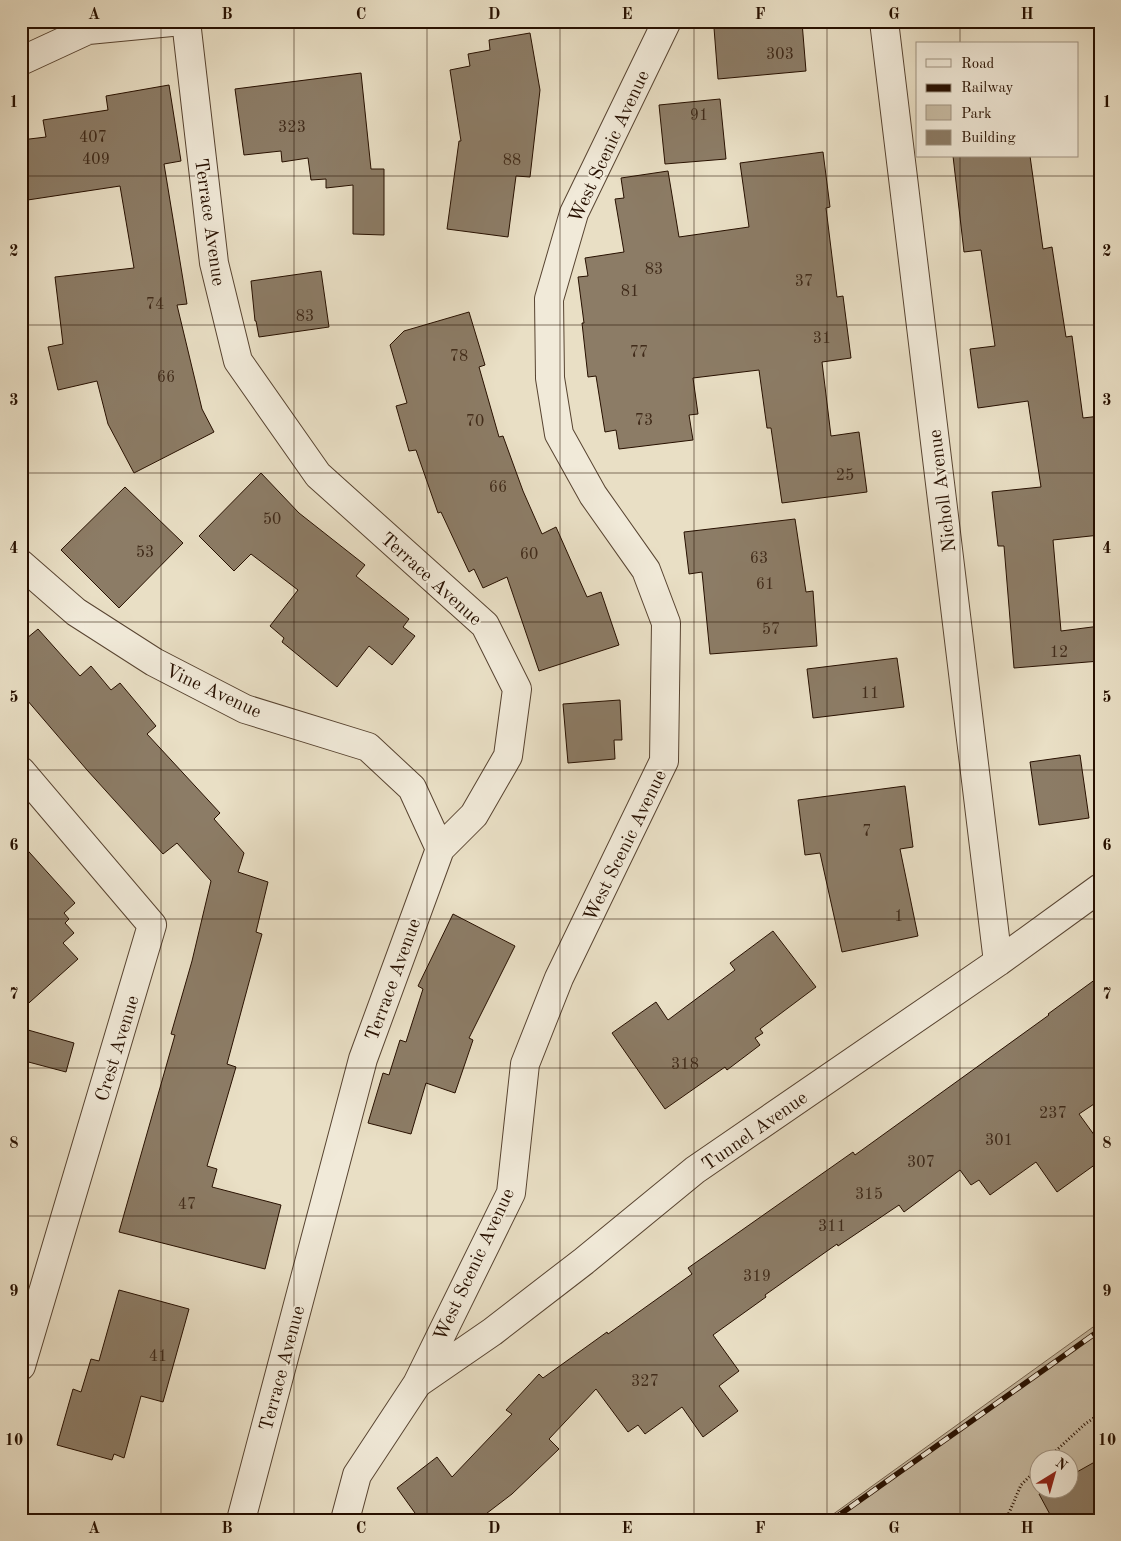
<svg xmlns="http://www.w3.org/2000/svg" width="1121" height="1541" viewBox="0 0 1121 1541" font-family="'Old Standard TT',serif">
  <rect width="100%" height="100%" fill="#e9dfc5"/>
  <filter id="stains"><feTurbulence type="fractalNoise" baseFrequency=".004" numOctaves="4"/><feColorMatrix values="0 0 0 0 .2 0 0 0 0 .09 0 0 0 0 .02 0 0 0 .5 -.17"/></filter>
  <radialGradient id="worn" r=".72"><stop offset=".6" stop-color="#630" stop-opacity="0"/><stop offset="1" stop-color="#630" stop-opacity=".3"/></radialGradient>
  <path fill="#c8bca4" stroke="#786652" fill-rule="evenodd" d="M1100,1322V1520H825ZM1038,1458H1068V1488H1038Z"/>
  <path fill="#8c7c66" stroke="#271000" d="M802,22L806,71L718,79L714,28Z
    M530,33L540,90L530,177L516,176L508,237L447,229L459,141H461L450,70L470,66L468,54L490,50L489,40Z
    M361,73L371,169H384V235L353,234V185L326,188V179L311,180L308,158L282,162L281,151L244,155L235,89Z
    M169,85L181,161L164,164L187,304L177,305L202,409L214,432L134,473L108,424L97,381L58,390L48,347L63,344L55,277L134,268L120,186L21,201V140L46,137L43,120L108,110L106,96Z
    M720,99L726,159L665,164L659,105Z
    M823,152L830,207L826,208L837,297L843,296L851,358L822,362L831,436L859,432L867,492L782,503L771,428H767L759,370L693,378L698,414L689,415L693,440L619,449L616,430L605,432L596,376L588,377L582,323H584L578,277L588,276L585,258L624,252L615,199L624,198L621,178L668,171L679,237L749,227L740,163Z
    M953,156H1030L1043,249L1052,247L1066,337L1072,336L1083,418L1100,416V535L1053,540L1061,631L1100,626V661L1014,668L1004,546H998L992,492L1041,487L1028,401L978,408L970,349L995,346L981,250L964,252Z
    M321,271L329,327L259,337L256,321H255L251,281Z
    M469,312L485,365L479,367L499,437L503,436L523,491L542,534L556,527L587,597L601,592L619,645L539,671L507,577L483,588L474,569L469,572L441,512L438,513L416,450L409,451L396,406L407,403L390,345L404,331Z
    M261,473L299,513L365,565L356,576L409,619L403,627L415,636L392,665L369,646L337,687L282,642L284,638L270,626L298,590L251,554L234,571L199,536Z
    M125,487L183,543L119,608L61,550Z
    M795,519L806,592L813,591L817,646L710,654L702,572L689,574L684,532Z
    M38,629L80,676L91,666L111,690L120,683L156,726L147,734L220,813L214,819L244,853L238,872L268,882L256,932L262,934L227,1064L236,1067L207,1166L217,1169L212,1187L281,1205L265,1269L119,1232L175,1035L171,1034L192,961L211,881L177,843L163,854L87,770L21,693V643Z
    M897,658L904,707L813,718L807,669Z
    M620,700L622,740H614L615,759L568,763L563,704Z
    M1080,755L1089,818L1039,825L1030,762Z
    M905,786L913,847L900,849L918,936L842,952L820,853L805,855L798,800Z
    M21,843L75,903L64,913L69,919L65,923L74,933L63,943L78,959L21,1010Z
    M453,914L515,946L469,1038L473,1040L455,1093L426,1083L411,1134L368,1123L383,1073L389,1075L400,1040L406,1042L423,989L418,986Z
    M773,931L816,987L760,1029L763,1033L755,1038L760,1045L727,1070L725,1067L665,1109L612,1033L656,1002L668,1020L735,970L730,963Z
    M1100,976V1100L1079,1114L1100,1143V1161L1057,1192L1036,1162L990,1195L979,1180L971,1185L960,1170L904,1212L899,1205L838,1246L837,1244L765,1295L766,1297L713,1335L739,1371L719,1386L738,1411L703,1437L682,1407L645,1434L638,1425L628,1432L596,1389L549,1439L559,1449L512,1494L478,1520H420L397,1488L437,1457L452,1477L512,1414L506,1410L539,1374L543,1378L607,1332L608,1334L692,1274L688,1268L853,1152L855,1155L1049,1015L1048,1014Z
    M21,1028L74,1043L66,1072L21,1060Z
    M119,1290L189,1309L163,1402L141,1396L124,1458L114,1454L112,1460L57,1445L73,1389L81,1392L91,1359L99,1361Z
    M1100,1459V1520H1053L1039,1494L1048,1488H1068V1477Z"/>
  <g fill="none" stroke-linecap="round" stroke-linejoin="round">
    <g stroke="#584431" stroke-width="30">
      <path id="minor" d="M186,21L214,263L238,361L318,475L485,625L517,689L508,756L474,815L440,849L363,1059L241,1520
        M884,21L998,962
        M21,564L76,612L154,662L245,709L368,747L412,788L440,849
        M21,771L152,925L21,1366
        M418,1383L492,1332L584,1261L695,1170L998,962L1100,888
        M345,1520L357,1475L417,1384L511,1193L525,1064L559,978L664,761L666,623L646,570L593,495L559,434L550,378L549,299L574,213L667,21"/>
    </g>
    <g stroke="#584431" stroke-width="30">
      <path id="tertiary" d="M21,61L88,30L182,21"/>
    </g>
    <path stroke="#271000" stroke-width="3" stroke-dasharray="1 2.5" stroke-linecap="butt" d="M1048,1458L1085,1424L1100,1414
      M1006,1520L1021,1485L1038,1468"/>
    <use href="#minor" stroke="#f1ead9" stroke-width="28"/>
    <use href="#tertiary" stroke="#f1ead9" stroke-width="28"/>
    <g stroke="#271000" stroke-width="5.5">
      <path id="rail" d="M832,1520L1100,1330"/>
    </g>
    <use href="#rail" stroke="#f1ead9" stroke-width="4" stroke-dasharray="11" stroke-linecap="butt"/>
  </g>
  <path fill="none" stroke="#271000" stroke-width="1" stroke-opacity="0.55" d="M161,21V1520M294,21V1520M427,21V1520M560,21V1520M694,21V1520M827,21V1520M960,21V44M960,156V1520M21,176H1100M21,325H1100M21,473H1100M21,622H1100M21,770H1100M21,919H1100M21,1068H1100M21,1216H1100M21,1365H1100"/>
  <g text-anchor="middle" stroke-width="4.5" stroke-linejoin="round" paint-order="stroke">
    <g font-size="16" fill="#402b1a">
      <text x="780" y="59">303</text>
      <text x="699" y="120">91</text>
      <text x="292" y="132">323</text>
      <text x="93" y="142">407</text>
      <text x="96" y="164">409</text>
      <text x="512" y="165">88</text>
      <text x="654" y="274">83</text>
      <text x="804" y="286">37</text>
      <text x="630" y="296">81</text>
      <text x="155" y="309">74</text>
      <text x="305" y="321">83</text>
      <text x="822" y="343">31</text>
      <text x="639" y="357">77</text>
      <text x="459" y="361">78</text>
      <text x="166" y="382">66</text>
      <text x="644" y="425">73</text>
      <text x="475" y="426">70</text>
      <text x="845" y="480">25</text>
      <text x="498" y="492">66</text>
      <text x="272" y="524">50</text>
      <text x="145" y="557">53</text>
      <text x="529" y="559">60</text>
      <text x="759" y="563">63</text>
      <text x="765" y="589">61</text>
      <text x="771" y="634">57</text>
      <text x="1059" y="657">12</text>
      <text x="870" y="698">11</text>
      <text x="867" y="836">7</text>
      <text x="899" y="921">1</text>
      <text x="685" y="1069">318</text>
      <text x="1053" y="1118">237</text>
      <text x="999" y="1145">301</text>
      <text x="921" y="1167">307</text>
      <text x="869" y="1199">315</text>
      <text x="187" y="1209">47</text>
      <text x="832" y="1231">311</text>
      <text x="757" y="1281">319</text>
      <text x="158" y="1361">41</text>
      <text x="645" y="1386">327</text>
    </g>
    <g font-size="19" fill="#271000" stroke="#f1ead9">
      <text transform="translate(608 146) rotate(-65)" y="7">West Scenic Avenue</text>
      <text transform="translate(211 222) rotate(82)" y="7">Terrace Avenue</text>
      <text transform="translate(941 491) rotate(-97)" y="7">Nicholl Avenue</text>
      <text transform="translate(432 578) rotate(42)" y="7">Terrace Avenue</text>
      <text transform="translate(214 690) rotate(25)" y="7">Vine Avenue</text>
      <text transform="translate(624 845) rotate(-64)" y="7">West Scenic Avenue</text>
      <text transform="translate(392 979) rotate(-70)" y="7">Terrace Avenue</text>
      <text transform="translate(116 1048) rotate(-73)" y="7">Crest Avenue</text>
      <text transform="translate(754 1130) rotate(-35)" y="7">Tunnel Avenue</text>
      <text transform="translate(473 1264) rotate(-65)" y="7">West Scenic Avenue</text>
      <text transform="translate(281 1368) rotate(-75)" y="7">Terrace Avenue</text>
    </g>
  </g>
  <rect width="1121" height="1541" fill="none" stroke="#e9dfc5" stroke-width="55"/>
  <rect x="916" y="42" width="162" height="115" fill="#f1ead9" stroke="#a09382"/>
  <rect x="926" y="59" width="25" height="8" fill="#f1ead9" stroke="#a09382"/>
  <text x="961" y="68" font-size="15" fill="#271000">Road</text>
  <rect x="926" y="84" width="25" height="8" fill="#271000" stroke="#a09382"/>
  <text x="961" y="92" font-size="15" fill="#271000">Railway</text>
  <rect x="926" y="105" width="25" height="15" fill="#c8bca4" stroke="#a09382"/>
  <text x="961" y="118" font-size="15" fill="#271000">Park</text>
  <rect x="926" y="130" width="25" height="15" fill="#8c7c66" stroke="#a09382"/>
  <text x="961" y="142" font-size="15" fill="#271000">Building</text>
  <g transform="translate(1054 1474) rotate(37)"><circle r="24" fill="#f1ead9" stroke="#a09382"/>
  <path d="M0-4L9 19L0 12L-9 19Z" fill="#8f2418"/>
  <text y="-8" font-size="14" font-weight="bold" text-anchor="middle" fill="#271000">N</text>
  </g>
  <rect x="28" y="28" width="1066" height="1486" fill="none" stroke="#271000" stroke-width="2"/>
  <g font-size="16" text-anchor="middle" font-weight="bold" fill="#271000">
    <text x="94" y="19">A</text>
    <text x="227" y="19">B</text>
    <text x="361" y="19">C</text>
    <text x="494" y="19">D</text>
    <text x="627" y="19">E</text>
    <text x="760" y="19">F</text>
    <text x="894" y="19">G</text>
    <text x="1027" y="19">H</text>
    <text x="14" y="107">1</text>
    <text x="1107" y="107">1</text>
    <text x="14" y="256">2</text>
    <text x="1107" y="256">2</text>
    <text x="14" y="405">3</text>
    <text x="1107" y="405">3</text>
    <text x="14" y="553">4</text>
    <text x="1107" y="553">4</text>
    <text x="14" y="702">5</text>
    <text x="1107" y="702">5</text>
    <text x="14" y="850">6</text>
    <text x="1107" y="850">6</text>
    <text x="14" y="999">7</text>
    <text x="1107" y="999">7</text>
    <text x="14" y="1148">8</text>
    <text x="1107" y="1148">8</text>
    <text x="14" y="1296">9</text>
    <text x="1107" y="1296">9</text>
    <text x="14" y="1445">10</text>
    <text x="1107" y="1445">10</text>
    <text x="94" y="1533">A</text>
    <text x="227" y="1533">B</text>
    <text x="361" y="1533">C</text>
    <text x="494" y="1533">D</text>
    <text x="627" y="1533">E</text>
    <text x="760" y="1533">F</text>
    <text x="894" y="1533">G</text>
    <text x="1027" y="1533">H</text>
  </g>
  <rect width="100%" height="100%" filter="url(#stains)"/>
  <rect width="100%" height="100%" fill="url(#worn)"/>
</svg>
